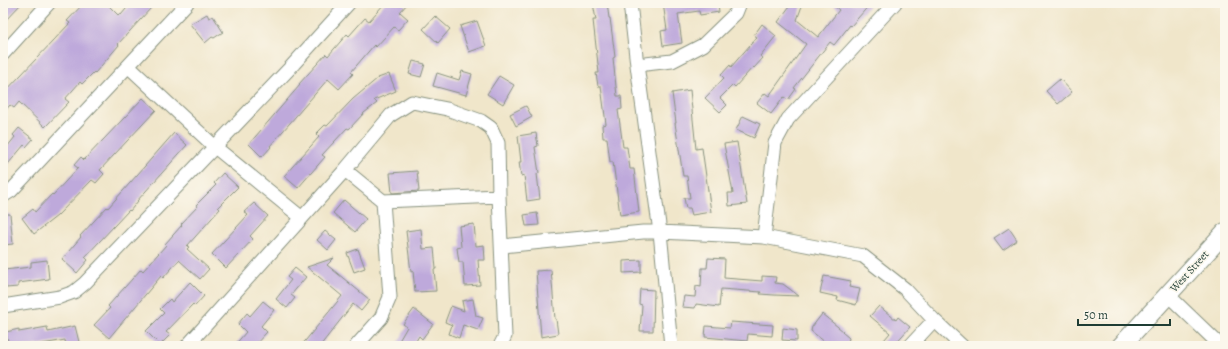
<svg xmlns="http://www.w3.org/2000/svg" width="1228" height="349" viewBox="0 0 1228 349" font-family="Alegreya,serif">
  <rect width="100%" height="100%" fill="#fbf7ec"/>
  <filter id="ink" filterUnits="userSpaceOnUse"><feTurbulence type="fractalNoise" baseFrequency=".025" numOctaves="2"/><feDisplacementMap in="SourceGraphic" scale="8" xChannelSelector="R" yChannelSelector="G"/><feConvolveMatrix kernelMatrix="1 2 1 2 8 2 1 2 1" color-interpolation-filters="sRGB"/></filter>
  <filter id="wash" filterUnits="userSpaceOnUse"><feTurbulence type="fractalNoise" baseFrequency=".012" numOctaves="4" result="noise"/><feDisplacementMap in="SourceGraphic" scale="16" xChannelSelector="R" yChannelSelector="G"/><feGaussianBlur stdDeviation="0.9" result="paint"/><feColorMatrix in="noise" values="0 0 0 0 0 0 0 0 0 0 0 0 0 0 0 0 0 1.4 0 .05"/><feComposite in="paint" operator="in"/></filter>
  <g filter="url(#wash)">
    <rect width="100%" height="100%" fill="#f0e6ca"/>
    <g id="blocks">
      <path fill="#bea9db" d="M6,3H22L3,23V6Z
        M84,3H106L118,15L120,13L121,15L131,3H145L151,8L118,44L119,45L95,73L94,72L82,84L80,82L65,99L69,102L45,127L19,102L14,108L10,105L3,113V94L70,23L67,21Z
        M385,3H408L400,12L408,19L398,30L394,27L376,47L374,45L351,72L353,74L339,89L328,79L270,146L271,147L262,157L249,144L300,85L299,84L326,54L328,56L347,34L349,36L365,18L369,21Z
        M593,3H607L609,18H610L615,57L613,58L617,96H621L622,109L618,110L623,147H627L630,169H634L639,212L620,215L613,162H610L607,138H603L602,125L606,124L601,86H598L596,73H599L593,20H596Z
        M663,3H718L719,12L700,15L699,11L678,14L682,43L663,46L661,31L667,30Z
        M792,3H803L797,20L818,37L839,10L831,3H871L851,26L850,25L834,45L830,42L794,88L796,89L788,100L784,97L771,114L757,103L765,93L769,96L806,44L778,22Z
        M207,14L209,18L213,16L223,32L214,38L212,37L205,43L190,24Z
        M435,16L450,29L438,43L423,29Z
        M477,21L486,46L469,52L460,26Z
        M762,24L776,36L760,56L763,58L754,68L753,67L735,87L733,85L720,98L727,105L720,112L705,98L724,78L721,75L730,65L731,67L757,37L754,35Z
        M413,61L425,64L421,77L409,74Z
        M462,71L472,74L466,95L433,86L437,73L459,80Z
        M389,74L396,91L374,100L377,103L364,113L349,129L347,128L322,155L325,157L298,188L284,176L319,137L316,134L325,125L327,126L353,99L378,78Z
        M499,76L514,85L503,104L487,94Z
        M1060,79L1072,92L1058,104L1046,91Z
        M690,90L696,149L702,148L711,212L692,215L690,208H686L684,198H690L687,176H683L675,123H676L672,93Z
        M143,98L156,110L100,170L104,174L96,183L92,180L57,216L34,234L22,218L33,209L35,212L52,194L53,195L78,168L74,165L81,157L84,160Z
        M526,106L532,117L516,126L510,114Z
        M743,116L760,124L754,138L736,130Z
        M19,128L33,139L26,147L24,145L3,170V152L15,137L13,135Z
        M174,133L187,145L137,201H138L130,211L129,210L85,257L88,260L77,273L62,259L81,237L80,236L107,207L108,208Z
        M536,133L538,146L535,147L539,173L537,174L540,199L527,201L524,175L521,176L519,162H521L518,136Z
        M737,142L747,204L729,206L728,193H733L724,144Z
        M417,171L419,191L392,193L390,173Z
        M223,173L238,187L218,207L220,209L187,246L189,247L187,249L209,269L200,279L179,260L163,278L161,276L109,338L94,325L110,308L108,306L141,269L143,271L166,245L165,244L182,225L181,224L198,206L196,205L216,185L214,183Z
        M344,200L366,219L355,232L333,213Z
        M254,203L268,216L250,236L253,239L226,268L212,254L248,215L244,212Z
        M537,213L539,225L526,226L524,215Z
        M3,214H10L13,244L3,245Z
        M474,224L476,246L484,245L485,260H478L480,285L465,286L463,262H459L457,248L461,247L459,226Z
        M1009,228L1017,240L1003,250L994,238Z
        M421,229L423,249L434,248L436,269H434L436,291L415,292L413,271L411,272L406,231Z
        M325,231L336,240L328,250L317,240Z
        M358,249L365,268L354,272L347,253Z
        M334,258L327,265L370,300L361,311L353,304L320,346H301L342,296L307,267Z
        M708,258L725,259L724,278L762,281V276L776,277L775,283L783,284L799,296L774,295L760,294L761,292L721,289L719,307L696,304L695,308L682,307L684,296L695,297L696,286L701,287L702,268H707Z
        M47,260L49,279L18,283V287L6,288L4,270L31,267V262Z
        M641,260V272L623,273V261Z
        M295,268L306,277L291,295L295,298L287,308L276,299L291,280L287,277Z
        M551,270L555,319H556L558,334L541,337L536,271Z
        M824,276L851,281L849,287L860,289L856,305L837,300L838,297L820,293Z
        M190,282L204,296L195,306L193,304L166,332L170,335L160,345L146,331L164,313L160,309L170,299L172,302Z
        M640,289L654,290L653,331H640L642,305L639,304Z
        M473,299L476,316L483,318L478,330L463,325L459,338L449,334L452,325L445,322L451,306L464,311L462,301Z
        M263,301L274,310L261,326L267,332L254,346H234L246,332L238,324L247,313L250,316Z
        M879,306L896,320L898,317L910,327L893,346H879L890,333L870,316Z
        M414,309L433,324L422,339L419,336L413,346H396L407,327L403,324Z
        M822,314L843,331L842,332L849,338L847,346H830L811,331L812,327Z
        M731,322L773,325L772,336L748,334L747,341L705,337L706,326L730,328Z
        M75,326L80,346H66L65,340L31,346H9L6,332L19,329V332L47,327L48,332Z
        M783,328L797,330V341L782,340Z"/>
    </g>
  </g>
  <g filter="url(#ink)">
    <use href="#blocks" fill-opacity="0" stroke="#88927f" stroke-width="1"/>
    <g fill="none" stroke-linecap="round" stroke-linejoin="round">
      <g stroke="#88927f" stroke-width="15">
        <path id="street" d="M630,3L637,65L660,232L671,346
          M3,54L49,3
          M637,65L672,61L703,45L736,13L740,3
          M128,66L215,147L302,218
          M345,170L391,115L412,102L447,109L481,121L491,128L498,143L499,196L505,336L500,346
          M3,196L11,191L187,3
          M764,237L775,143L788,119L895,3
          M502,246L643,232H660L764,237L863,256L905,289L934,320L962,346
          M1168,295L1221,346
          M3,306L60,297L74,292L85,283L289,69L349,3
          M187,346L345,170L383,201L499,196
          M356,346L381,318L390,297L383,201
          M910,346L934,320"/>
      </g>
      <g stroke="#88927f" stroke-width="20">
        <path id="secondary" d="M1121,346L1225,232"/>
      </g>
      <use href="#street" stroke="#fff" stroke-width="13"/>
      <use href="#secondary" stroke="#fff" stroke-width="18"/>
    </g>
  </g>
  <g text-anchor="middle" stroke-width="3.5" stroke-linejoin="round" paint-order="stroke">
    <g font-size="11" fill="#1f3d34" stroke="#fbf7ec">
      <text transform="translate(1189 271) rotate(-48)" y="4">West Street</text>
    </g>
  </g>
  <rect width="1228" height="349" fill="none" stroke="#fbf7ec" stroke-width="16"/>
  <path d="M1078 319v6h92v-6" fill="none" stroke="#1f3d34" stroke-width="2"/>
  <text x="1084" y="319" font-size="12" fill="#1f3d34" stroke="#fbf7ec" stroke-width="3" paint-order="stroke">50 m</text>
</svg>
